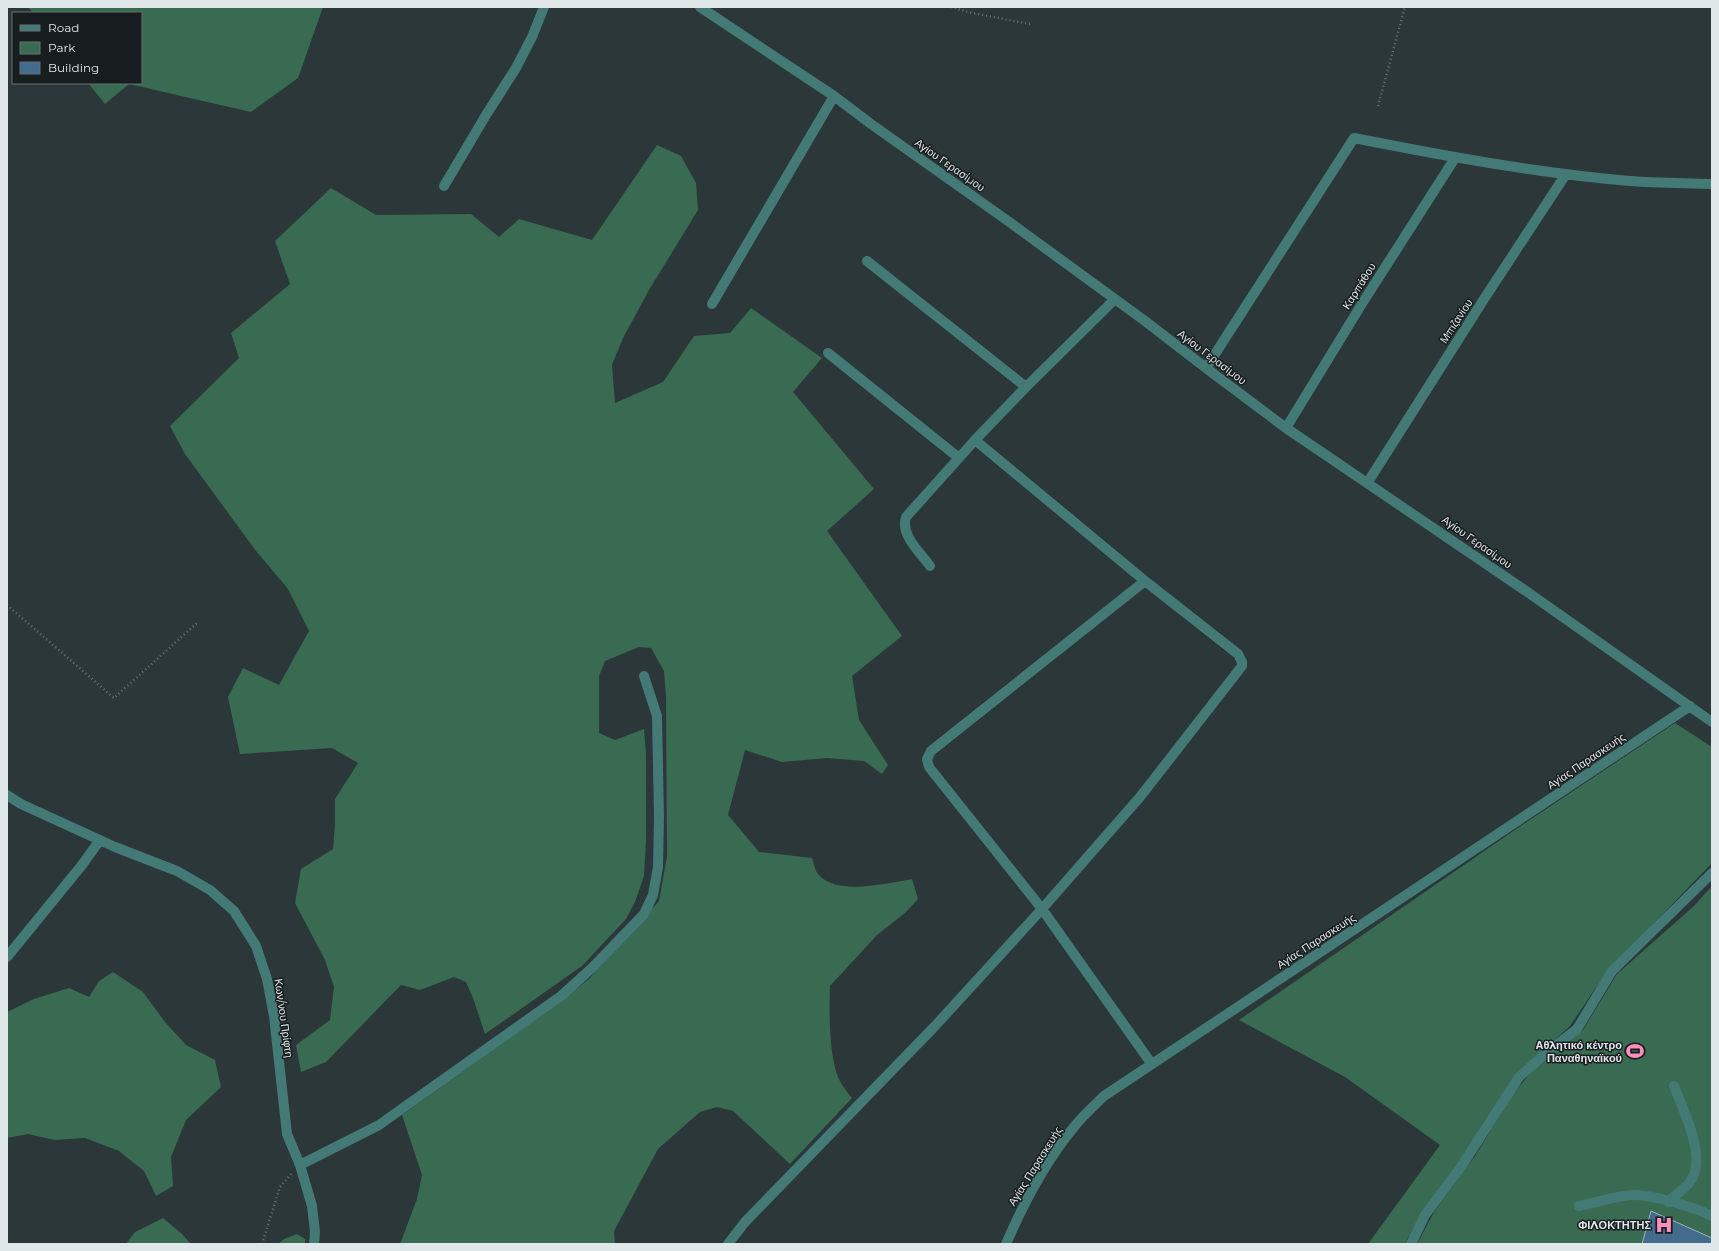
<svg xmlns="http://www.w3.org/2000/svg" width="1719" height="1251" viewBox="0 0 1719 1251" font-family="Montserrat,sans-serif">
  <rect width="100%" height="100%" fill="#2c373a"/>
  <path fill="#386b51" d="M28,7H323L298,78L251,112L129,84L105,104L88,83H141V13H33Z
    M657,145L681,156L696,183L698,210L649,290L623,338L612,365L615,403L663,382L694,336L730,333L751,308L822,358L793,392L874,489L827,531L902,636L852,676L859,720L888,765L882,774L864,761L827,758L782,762L745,750L728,815L759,852L812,858C814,863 815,872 819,875C837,896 888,883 912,879L918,899L905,913L877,935L830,986C829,1011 829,1054 838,1077C841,1084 847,1092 852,1098L790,1164L733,1111L717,1107L700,1112L658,1149L614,1231L615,1244H400L417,1199L422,1175L402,1115L552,1008L589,979L659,901L667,856L666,697L664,671L651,648L639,647L605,661L599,676V733L615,740L644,729L646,755V840L644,876L635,902L626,919L582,966L485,1034L473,998L466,982L454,977L420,990L401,985L326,1062L301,1072L296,1045L330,1020L334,987L325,960L295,903L301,869L333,849L335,825V799L358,763L332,748L240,754L228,697L243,668L279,685L309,631L288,589L256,551L185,454L170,426L239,358L231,333L290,284L275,241L331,188L376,215L471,214L499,237L519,219L592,240Z
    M1675,723L1712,747V863L1605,974L1570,1026L1513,1078L1458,1165L1411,1232L1405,1244H1368L1440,1145L1345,1077L1239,1020L1522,825Z
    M1712,886V1244H1417L1434,1212L1475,1156L1513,1094L1532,1071L1583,1030L1617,974L1694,906Z
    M113,972L143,992L165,1022L186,1045L215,1060L221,1087L186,1120L171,1157L173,1186L156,1196L144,1171L119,1151L85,1138L55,1140L28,1134L7,1138V1012L34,999L69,988L89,997L99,981Z
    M163,1218L182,1234L191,1244H126L135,1232Z
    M297,1234L305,1239V1244H278L284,1239Z"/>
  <path fill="#426b8c" stroke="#a5afb7" d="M1651,1211L1712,1238V1244H1642Z"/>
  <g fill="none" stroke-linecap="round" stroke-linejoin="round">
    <path stroke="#6a7477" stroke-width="2.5" stroke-dasharray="1 3" stroke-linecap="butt" d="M951,7L972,13L1030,24
      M1378,106L1405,7
      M7,605L114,698L197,623
      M262,1244L280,1187L291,1174"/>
    <path stroke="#437a75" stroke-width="10" d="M700,7L834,96L871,124L1008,221L1145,321L1206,368L1286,428L1523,589L1712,722
      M444,186L486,115L516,68L532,37L544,7
      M867,261L1026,387
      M712,304L834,96
      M828,353L959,458
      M1206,368L1354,138C1445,156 1537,173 1630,181C1657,183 1685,183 1712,184
      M1286,428L1363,302L1455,158
      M1368,482L1484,299L1566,174
      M930,566C920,552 900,535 906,517L975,440
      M1145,581L931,751L927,759L929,767L1042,909L1151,1063
      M7,795L21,804L115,847L177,871L210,890L234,911L256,946L267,979L274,1016L287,1134L300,1165L312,1206L315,1232L314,1244
      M7,957L82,865L100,840
      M300,1165L379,1125L561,996L592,968L644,914L653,895L658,867L659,817L657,716L644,676
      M1668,1202C1674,1196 1683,1190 1689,1183C1709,1160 1683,1110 1674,1086
      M1579,1206C1595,1203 1619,1195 1634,1195C1655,1195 1693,1207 1712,1216
      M728,1244L745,1222L936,1025L1042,909L1140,797L1242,666V662L1238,654L1145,581L975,440L1026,387L1115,299
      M1006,1244C1024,1202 1045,1162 1074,1127C1082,1116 1094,1106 1104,1096L1690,706
      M1411,1244L1425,1215L1461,1167L1519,1077L1545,1054L1577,1029L1612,971L1712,873"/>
  </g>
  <defs>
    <g id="stadium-bare" transform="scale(1.38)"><path d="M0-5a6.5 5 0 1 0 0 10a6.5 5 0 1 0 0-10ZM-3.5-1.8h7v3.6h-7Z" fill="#ff8eba" stroke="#181d1f" stroke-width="2.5" paint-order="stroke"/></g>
    <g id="hospital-bare" transform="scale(1.38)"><path d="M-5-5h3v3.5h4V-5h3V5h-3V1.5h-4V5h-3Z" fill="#ff8eba" stroke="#181d1f" stroke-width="2.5" paint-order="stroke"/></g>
  </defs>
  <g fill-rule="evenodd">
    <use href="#stadium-bare" x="1635" y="1051"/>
    <use href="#hospital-bare" x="1664" y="1225"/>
  </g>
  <g text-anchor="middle" stroke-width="3" stroke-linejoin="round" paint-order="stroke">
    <g font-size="11" fill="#e0e7e9" stroke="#181d1f">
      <text transform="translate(950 165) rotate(35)" y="4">Αγίου Γερασίμου</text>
      <text transform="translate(1359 286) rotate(-58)" y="4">Καρπάθου</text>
      <text transform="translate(1456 321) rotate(-57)" y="4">Μπιζανίου</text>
      <text transform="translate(1212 357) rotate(37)" y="4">Αγίου Γερασίμου</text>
      <text transform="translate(1477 542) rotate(35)" y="4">Αγίου Γερασίμου</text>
      <text transform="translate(1586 761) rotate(-34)" y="4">Αγίας Παρασκευής</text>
      <text transform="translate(1316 941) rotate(-33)" y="4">Αγίας Παρασκευής</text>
      <text transform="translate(284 1018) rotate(82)" y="4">Κων/νου Πρίφτη</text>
      <text transform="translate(1035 1166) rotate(-58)" y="4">Αγίας Παρασκευής</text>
    </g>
    <g font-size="11" font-weight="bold" fill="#e0e7e9" stroke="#181d1f" text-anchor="end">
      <text x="1622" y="1049">Αθλητικό κέντρο<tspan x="1622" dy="13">Παναθηναϊκού</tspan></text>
      <text x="1651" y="1229">ΦΙΛΟΚΤΗΤΗΣ</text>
    </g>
  </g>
  <rect width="1719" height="1251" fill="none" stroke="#e0e7e9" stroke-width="16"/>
  <rect x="12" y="12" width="130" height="72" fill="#181d1f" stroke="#686e70"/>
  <rect x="20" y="25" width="20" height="6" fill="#437a75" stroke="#686e70"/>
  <text x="48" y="32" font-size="12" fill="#e0e7e9">Road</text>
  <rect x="20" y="42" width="20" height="12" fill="#386b51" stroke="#686e70"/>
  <text x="48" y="52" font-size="12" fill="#e0e7e9">Park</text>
  <rect x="20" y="62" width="20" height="12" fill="#426b8c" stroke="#686e70"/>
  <text x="48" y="72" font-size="12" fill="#e0e7e9">Building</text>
</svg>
